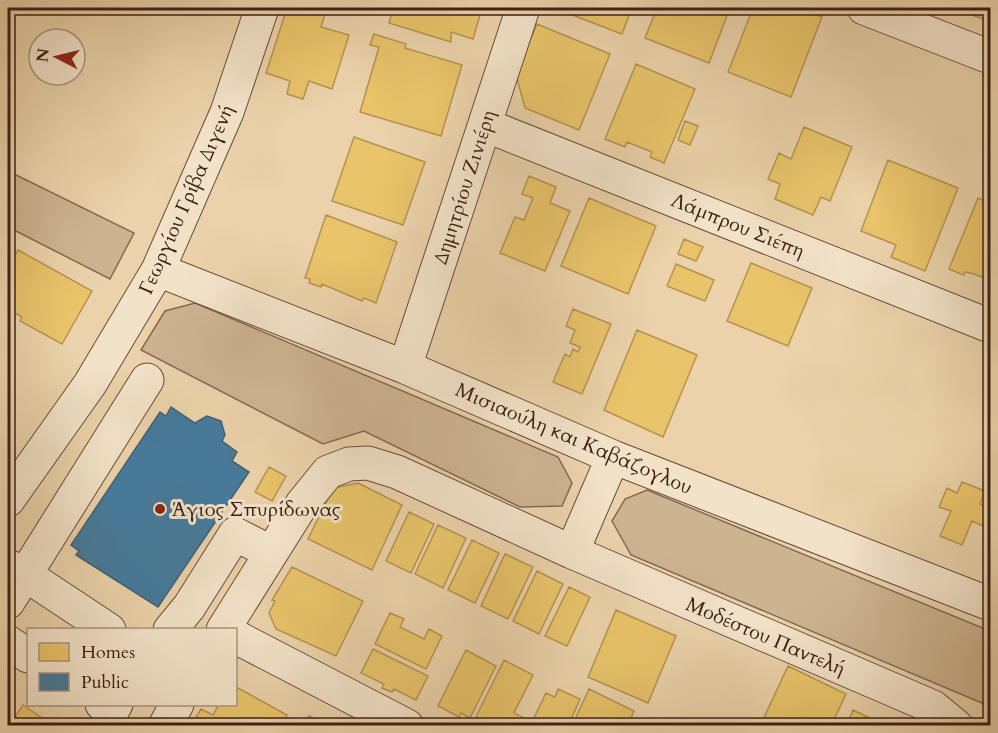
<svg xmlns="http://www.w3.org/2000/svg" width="998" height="733" viewBox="0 0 998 733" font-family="Cardo,serif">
  <rect width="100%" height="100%" fill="#ebd2aa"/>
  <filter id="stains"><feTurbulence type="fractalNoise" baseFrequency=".00333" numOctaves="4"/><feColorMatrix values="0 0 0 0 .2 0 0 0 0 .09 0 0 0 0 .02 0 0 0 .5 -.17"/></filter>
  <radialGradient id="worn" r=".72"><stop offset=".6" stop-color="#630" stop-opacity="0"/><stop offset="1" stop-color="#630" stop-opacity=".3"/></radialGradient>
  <path fill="#cdb491" stroke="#846a54" stroke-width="1.5" d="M8,171L134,233L110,279L8,227Z
    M195,303L558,457L572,483L562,506L520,507L364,431L323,444L141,350L165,311Z
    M647,490L990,631V717L982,703L631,555L612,521L625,499Z"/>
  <path fill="#e9c46a" stroke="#b59351" stroke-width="1.5" d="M287,8H306L325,14L321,27L349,35L332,89L309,81L303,99L287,94L290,81L266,73Z
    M393,8H482L473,39L451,32V42L389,23Z
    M554,8H632L622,34Z
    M657,8H730L709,63L645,38Z
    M753,8H797L822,17L791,97L728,72Z
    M952,8H990L986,20Z
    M537,24L610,54L579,130L525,108L516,75Z
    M374,34L406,44L405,48L462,65L441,136L360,112L379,47L370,45Z
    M636,64L695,89L664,163L650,157L652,152L627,142L625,147L605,139Z
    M685,121L698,126L690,145L678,140Z
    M804,127L852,147L830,201L821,197L813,215L775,199L780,184L768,179L779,153L791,159Z
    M354,137L425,162L403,225L332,201Z
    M888,160L958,188L925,271L891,257L896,245L861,231Z
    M529,176L556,187L550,203L570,211L545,271L500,253L515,217L524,220L533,198L522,194Z
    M589,198L656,226L628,294L561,266Z
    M978,198L990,203V285L985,283L987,279L974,274L965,272L964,275L949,269Z
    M326,215L397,242L376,303L364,298L362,301L322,284L321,287L309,283L310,279L305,278Z
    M684,239L703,247L696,261L678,254Z
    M18,250L92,291L62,344L20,321L22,317L8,309L10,288L8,270Z
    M751,263L812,288L788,346L727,321Z
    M676,264L714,280L705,301L667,286Z
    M573,309L611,324L582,394L553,382L565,354L570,357L573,349L578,352L580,347L570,343L575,330L566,326Z
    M637,330L697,355L663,437L604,410Z
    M269,467L286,476L272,501L255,492Z
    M962,482L985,491L980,504L990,508L983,526L972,521L962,545L940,536L951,511L939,507L947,488L957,493Z
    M358,483L402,505L372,570L308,539L333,488Z
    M409,512L434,524L411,573L386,561Z
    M438,525L466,538L443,588L415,574Z
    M472,540L499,553L475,603L448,590Z
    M505,554L533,567L508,619L481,606Z
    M292,567L363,601L336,656L276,629L269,613L275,601L272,600Z
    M537,571L563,584L539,634L513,621Z
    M569,587L590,597L567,646L545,636Z
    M616,610L676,636L648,703L588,677Z
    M390,613L404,619L400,627L424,639L429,629L442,636L426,669L375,644Z
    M373,649L428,676L416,700L394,689L392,692L382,688L384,684L361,673Z
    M466,650L496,666L470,718L461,713L459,717L438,706Z
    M504,660L533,675L514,713L526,719L522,726H479L480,721L475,719Z
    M788,666L846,694L831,726H760Z
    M236,687L287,715L281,726H191L201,709L213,715L219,704H236Z
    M558,689L580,699L568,726H530L546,693L555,697Z
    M589,689L634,711L627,726H572Z
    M23,705L54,726H9Z
    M853,710L887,726H846Z
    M309,716L327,726H304Z"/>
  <path fill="#457b9d" stroke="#426074" stroke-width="1.5" d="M171,407L195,423L207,416L221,421L225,435L222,441L237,452L232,461L249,472L158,607L76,555L79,551L71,545L160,412L166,416Z"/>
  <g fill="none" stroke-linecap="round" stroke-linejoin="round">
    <g stroke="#684c3b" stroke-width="35">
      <path id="minor" d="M864,8L990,57
        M485,125L990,326
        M158,270L405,367L613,457L990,604
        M405,367L523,8
        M8,500L90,384L158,270L227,112L262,8
        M572,552L613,457
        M8,566L26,575L109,630
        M8,602L147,380
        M170,630L189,607L235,534L270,552
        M223,630L302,504L328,472L349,464L368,463L397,472L572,552L933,707L956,726
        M236,637L407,726
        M8,642L28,656
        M102,704L112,711L116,704
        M165,726L177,704"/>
    </g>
    <use href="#minor" stroke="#f2e2c8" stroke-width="33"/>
  </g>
  <circle fill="#8f2418" stroke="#f2e2c8" stroke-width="2" cx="160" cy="509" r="6"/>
  <g text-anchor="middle" stroke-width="6" stroke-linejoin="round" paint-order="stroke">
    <g font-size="20" fill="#3c2016" stroke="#f2e2c8">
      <text transform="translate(464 187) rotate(-72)" y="7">Δημητρίου Ζινιέρη</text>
      <text transform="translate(186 199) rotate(-66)" y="7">Γεωργίου Γρίβα Διγενή</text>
      <text transform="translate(738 225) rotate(22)" y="7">Λάμπρου Σιέπη</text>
      <text transform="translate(574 438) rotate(23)" y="7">Μισιαούλη και Καβάζογλου</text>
      <text transform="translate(766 636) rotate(23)" y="7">Μοδέστου Παντελή</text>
    </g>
    <g font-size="20" fill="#3c2016" stroke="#f2e2c8" text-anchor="start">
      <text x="172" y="516">Άγιος Σπυρίδωνας</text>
    </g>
  </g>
  <rect width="998" height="733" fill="none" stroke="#ebd2aa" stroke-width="30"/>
  <rect x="9" y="9" width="980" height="715" fill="none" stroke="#3c2016" stroke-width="3"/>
  <rect x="15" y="15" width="968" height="703" fill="none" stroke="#3c2016" stroke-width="1.5"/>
  <rect x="27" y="628" width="210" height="78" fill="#f2e2c8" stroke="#a99481" stroke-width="1.5"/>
  <rect x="39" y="643" width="30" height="18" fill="#e9c46a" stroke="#a99481" stroke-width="1.5"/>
  <text x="81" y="658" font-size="18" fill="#3c2016">Homes</text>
  <rect x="39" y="673" width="30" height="18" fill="#457b9d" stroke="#a99481" stroke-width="1.5"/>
  <text x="81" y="688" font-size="18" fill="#3c2016">Public</text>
  <g transform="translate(57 57) rotate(277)"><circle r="28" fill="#f2e2c8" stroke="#a99481" stroke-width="1.5"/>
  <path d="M0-4.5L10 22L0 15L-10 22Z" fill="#8f2418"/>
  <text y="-9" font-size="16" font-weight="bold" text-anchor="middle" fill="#3c2016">N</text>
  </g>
  <rect width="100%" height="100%" filter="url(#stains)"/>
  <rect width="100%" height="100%" fill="url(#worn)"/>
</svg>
